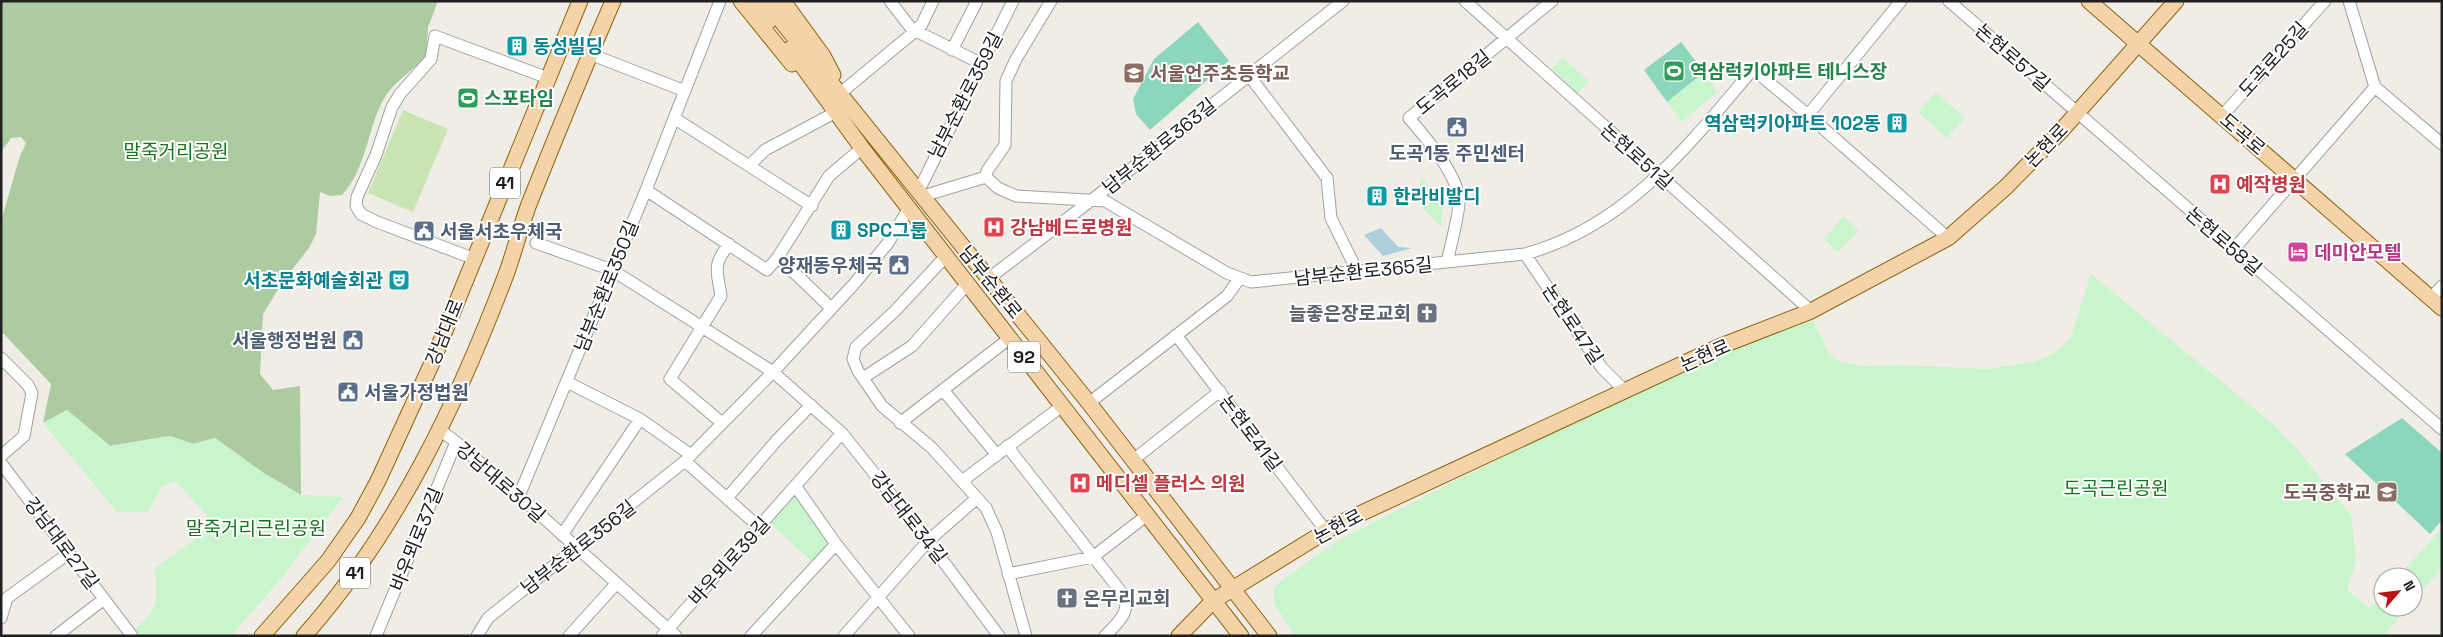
<svg xmlns="http://www.w3.org/2000/svg" width="2443" height="637" viewBox="0 0 2443 637" font-family="'Space Grotesk','Noto Sans KR',sans-serif">
  <rect width="100%" height="100%" fill="#f0ede7"/>
  <path fill="#cbe5b2" d="M403,110L448,129L413,212L368,193Z"/>
  <path fill="#accba0" d="M1,1H438L428,27L426,58C411,71 391,84 382,102C367,132 366,169 342,195L330,196L320,192L316,234L309,248L283,281L263,314L260,374L273,390L300,386L301,495L262,472L215,438L193,444L170,436L110,446L67,410L43,423L51,384L1,331V221L20,156L26,143L21,137L11,138L1,152Z"/>
  <path fill="#c9f5cc" d="M1562,57L1589,81L1578,93L1552,69Z
    M1704,72L1717,92L1682,122L1667,102Z
    M1936,92L1965,118L1947,138L1918,112Z
    M1421,177L1443,200L1441,227L1418,203Z
    M1843,216L1859,231L1838,252L1824,239Z
    M2091,274L2274,425L2297,449L2351,515L2356,560L2347,590L2370,608L2383,594V607H2408L2383,636H1295L1275,605L1273,591L1278,583L1337,541L1549,433L1755,340L1813,320L1829,353L1840,362L1865,366L1900,365L1987,369L2034,362L2054,353L2070,339Z
    M67,410L110,446L170,436L193,444L215,438L262,472L301,495L343,497L281,579L232,635L141,636L135,629C161,609 157,597 155,568L194,540L207,515L175,481L162,486L148,512H117L43,423Z
    M797,493L832,542L812,562L770,523Z
    M2442,528V568L2413,601V577H2398Z"/>
  <path fill="#8cd7bb" d="M1198,22L1229,61L1150,130L1136,114L1133,99L1154,59Z
    M1681,42L1704,72L1667,102L1644,70Z
    M2402,418L2442,453V520L2430,534L2345,454Z"/>
  <path fill="#accfd9" d="M1381,228L1398,247L1412,248L1383,256L1364,235Z"/>
  <g fill="none" stroke-linecap="round" stroke-linejoin="round">
    <g stroke="#a1a1a1" stroke-width="13">
      <path id="minor" d="M890,1L914,32L920,33L980,63
        M1465,1L1811,311
        M1949,1L2442,429
        M2349,1L2375,87L2442,144
        M952,50L977,1
        M590,54L685,91
        M1248,74L1327,178L1331,218L1357,271
        M843,91L914,32L922,24L933,1
        M1808,115L1948,238
        M2222,116L2325,1
        M674,118L812,206
        M749,166L765,150L836,112
        M986,177L998,188L1016,196L1105,201L1227,273L1251,282L1525,254C1626,227 1689,145 1753,69L1808,115L1901,1
        M986,177L987,171L1005,145L1006,81L1016,59L1051,1
        M646,190L767,270L778,257L829,176L862,148
        M919,190L1013,1
        M923,196L986,177
        M536,243L612,270L773,372L842,433L928,541L999,636
        M2234,249L2375,87
        M1525,254L1602,368L1625,391
        M946,256L895,311L856,347L853,359L858,371L882,406L932,448L986,508L997,532L1026,636
        M778,257L831,308
        M475,259L377,222L361,214L356,206L357,197L376,155L392,107L400,94L431,59L435,36L548,78
        M1447,262C1450,248 1461,209 1459,197C1454,170 1426,138 1409,118L1552,1
        M988,279L1093,199L1343,1
        M2431,298L2442,286
        M1176,335L1326,531
        M1,358L28,385L32,393L24,436L1,456
        M863,378L912,346L968,283
        M567,382L640,419L691,455
        M943,390L997,455
        M1089,403L1227,296L1239,279
        M722,423L670,379L721,296C717,270 712,266 729,244
        M900,423L1010,338
        M440,430L456,442L519,496L676,636
        M1007,446L1125,597C1130,614 1116,624 1105,636
        M685,461L759,527
        M1132,461L1220,391
        M1,463L132,636
        M962,481L1062,406
        M796,487L836,544L909,636
        M519,496L646,190L720,1
        M727,498L777,440L811,405
        M562,535L640,419
        M1008,574L1093,557L1147,515
        M1,618L7,598L69,553
        M56,636L104,599
        M376,636L456,442
        M477,636L488,618L685,461L773,372L854,284L888,243L909,208
        M569,636L616,584
        M662,636L842,433
        M751,636L836,544
        M844,636L928,541L977,498"/>
    </g>
    <g stroke="#8e640d" stroke-width="17">
      <path id="major" d="M741,1L792,64
        M752,1L768,22
        M765,1L1089,403L1269,636
        M783,1L823,56L833,75
        M2089,1L2442,308
        M790,49L862,148L1241,636
        M262,636L328,561L358,518L378,481L431,365L580,1
        M304,636C397,531 458,402 507,272C515,249 521,226 529,204C556,136 584,68 613,1
        M1179,636L1213,601L1336,525L1721,346L1811,311L1948,238L2006,187L2061,131L2176,1"/>
    </g>
    <use href="#minor" stroke="#fff" stroke-width="11"/>
    <use href="#major" stroke="#f4d3a8" stroke-width="15"/>
  </g>
  <defs>
    <g id="building-square" transform="scale(1.125)"><rect x="-9" y="-9" width="18" height="18" rx="4" fill="#0f9aa8" stroke="#fff"/><path d="M-4-6H4V6H1V3H-1V6H-4ZM-2.5-4.3h1.7v1.8h-1.7ZM.8-4.3h1.7v1.8H.8ZM-2.5-1h1.7V.8h-1.7ZM.8-1h1.7V.8H.8Z" fill="#fff"/></g>
    <g id="stadium-square" transform="scale(1.125)"><rect x="-9" y="-9" width="18" height="18" rx="4" fill="#2e9e5b" stroke="#fff"/><path d="M0-5a6.5 5 0 1 0 0 10a6.5 5 0 1 0 0-10ZM-3.5-1.8h7v3.6h-7Z" fill="#fff"/></g>
    <g id="school-square" transform="scale(1.125)"><rect x="-9" y="-9" width="18" height="18" rx="4" fill="#8d6e63" stroke="#fff"/><path d="M0-5L7-2L0 1L-7-2ZM-4 1L0 2.5L4 1V4Q0 6-4 4Z" fill="#fff"/></g>
    <g id="civic-square" transform="scale(1.125)"><rect x="-9" y="-9" width="18" height="18" rx="4" fill="#5c6f8a" stroke="#fff"/><path d="M-.6-6.5H3V-4.5H.6V-3L4-1V1h2V6H-6V1h2V-1L-.6-3ZM-1.2 2.5V6h2.4V2.5Z" fill="#fff"/></g>
    <g id="hospital-square" transform="scale(1.125)"><rect x="-9" y="-9" width="18" height="18" rx="4" fill="#e0444e" stroke="#fff"/><path d="M-5-5h3v3.5h4V-5h3V5h-3V1.5h-4V5h-3Z" fill="#fff"/></g>
    <g id="hotel-square" transform="scale(1.125)"><rect x="-9" y="-9" width="18" height="18" rx="4" fill="#d1479c" stroke="#fff"/><path d="M-6-4.5h1.5V1H6V5H4.5V3h-9V5H-6ZM-4 0a1.8 1.8 0 1 1 3.6 0ZM.5 0V-2.5h3Q6-2.5 6 0Z" fill="#fff"/></g>
    <g id="theatre-square" transform="scale(1.125)"><rect x="-9" y="-9" width="18" height="18" rx="4" fill="#0f9aa8" stroke="#fff"/><path d="M-5-5.5Q0-4 5-5.5V0Q5 5 0 6Q-5 5-5 0ZM-3.3-2.5H-1v1.5H-3.3ZM1-2.5H3.3v1.5H1ZM-2.8 1Q0 5.5 2.8 1Z" fill="#fff"/></g>
    <g id="church-square" transform="scale(1.125)"><rect x="-9" y="-9" width="18" height="18" rx="4" fill="#6b7280" stroke="#fff"/><path d="M-1.2-6h2.4v3.5h3.3v2.4h-3.3V6h-2.4V-.1h-3.3v-2.4h3.3Z" fill="#fff"/></g>
  </defs>
  <g fill-rule="evenodd">
    <use href="#building-square" x="517" y="46"/>
    <use href="#stadium-square" x="1674" y="71"/>
    <use href="#school-square" x="1134" y="73"/>
    <use href="#stadium-square" x="468" y="98"/>
    <use href="#building-square" x="1897" y="123"/>
    <use href="#civic-square" x="1457" y="127"/>
    <use href="#hospital-square" x="2220" y="184"/>
    <use href="#building-square" x="1377" y="196"/>
    <use href="#hospital-square" x="994" y="227"/>
    <use href="#building-square" x="841" y="230"/>
    <use href="#civic-square" x="424" y="231"/>
    <use href="#hotel-square" x="2298" y="252"/>
    <use href="#civic-square" x="899" y="265"/>
    <use href="#theatre-square" x="399" y="280"/>
    <use href="#church-square" x="1427" y="313"/>
    <use href="#civic-square" x="353" y="340"/>
    <use href="#civic-square" x="348" y="392"/>
    <use href="#hospital-square" x="1080" y="483"/>
    <use href="#school-square" x="2387" y="492"/>
    <use href="#church-square" x="1067" y="598"/>
  </g>
  <g text-anchor="middle" stroke-width="4" stroke-linejoin="round" paint-order="stroke">
    <g fill="#fff" stroke="#636363" stroke-width="1">
      <rect x="490" y="167.5" width="30" height="31" rx="4"/>
      <rect x="1008" y="341.5" width="32" height="31" rx="4"/>
      <rect x="340" y="557.5" width="30" height="31" rx="4"/>
    </g>
    <g font-size="18" font-weight="bold" fill="#202020">
      <text x="505" y="189">41</text>
      <text x="1024" y="363">92</text>
      <text x="355" y="579">41</text>
    </g>
    <g font-size="19" font-weight="bold" fill="#0d838f" stroke="#fff" text-anchor="start">
      <text x="533" y="53">동성빌딩</text>
      <text x="1881" y="130" text-anchor="end">역삼럭키아파트 102동</text>
      <text x="1393" y="203">한라비발디</text>
      <text x="857" y="237">SPC그룹</text>
      <text x="383" y="287" text-anchor="end">서초문화예술회관</text>
    </g>
    <g font-size="19" fill="#202020" stroke="#fff">
      <text transform="translate(2013 57) rotate(41)" y="7">논현로57길</text>
      <text transform="translate(2273 59) rotate(-48)" y="7">도곡로25길</text>
      <text transform="translate(1453 82) rotate(-39)" y="7">도곡로18길</text>
      <text transform="translate(965 95) rotate(-63)" y="7">남부순환로359길</text>
      <text transform="translate(2243 134) rotate(41)" y="7">도곡로</text>
      <text transform="translate(2046 145) rotate(-46)" y="7">논현로</text>
      <text transform="translate(1159 146) rotate(-39)" y="7">남부순환로363길</text>
      <text transform="translate(1637 156) rotate(42)" y="7">논현로51길</text>
      <text transform="translate(2224 241) rotate(41)" y="7">논현로58길</text>
      <text transform="translate(1363 271) rotate(-6)" y="7">남부순환로365길</text>
      <text transform="translate(991 282) rotate(51)" y="7">남부순환로</text>
      <text transform="translate(606 286) rotate(-68)" y="7">남부순환로350길</text>
      <text transform="translate(1573 324) rotate(56)" y="7">논현로47길</text>
      <text transform="translate(444 332) rotate(-68)" y="7">강남대로</text>
      <text transform="translate(1705 355) rotate(-24)" y="7">논현로</text>
      <text transform="translate(1251 433) rotate(53)" y="7">논현로41길</text>
      <text transform="translate(501 482) rotate(41)" y="7">강남대로30길</text>
      <text transform="translate(909 517) rotate(52)" y="7">강남대로34길</text>
      <text transform="translate(1338 526) rotate(-28)" y="7">논현로</text>
      <text transform="translate(416 539) rotate(-68)" y="7">바우뫼로37길</text>
      <text transform="translate(62 543) rotate(53)" y="7">강남대로27길</text>
      <text transform="translate(578 547) rotate(-38)" y="7">남부순환로356길</text>
      <text transform="translate(729 561) rotate(-48)" y="7">바우뫼로39길</text>
    </g>
    <g font-size="19" font-weight="bold" fill="#27864d" stroke="#fff" text-anchor="start">
      <text x="1690" y="78">역삼럭키아파트 테니스장</text>
      <text x="484" y="105">스포타임</text>
    </g>
    <g font-size="19" font-weight="bold" fill="#785e54" stroke="#fff" text-anchor="start">
      <text x="1150" y="80">서울언주초등학교</text>
      <text x="2371" y="499" text-anchor="end">도곡중학교</text>
    </g>
    <g font-size="19" fill="#16761e" stroke="#fff">
      <text x="176" y="158">말죽거리공원</text>
      <text x="2116" y="495">도곡근린공원</text>
      <text x="256" y="535">말죽거리근린공원</text>
    </g>
    <g font-size="19" font-weight="bold" fill="#4e5e75" stroke="#fff" text-anchor="start">
      <text x="1457" y="160" text-anchor="middle">도곡1동 주민센터</text>
      <text x="440" y="238">서울서초우체국</text>
      <text x="883" y="272" text-anchor="end">양재동우체국</text>
      <text x="337" y="347" text-anchor="end">서울행정법원</text>
      <text x="364" y="399">서울가정법원</text>
    </g>
    <g font-size="19" font-weight="bold" fill="#be3a42" stroke="#fff" text-anchor="start">
      <text x="2236" y="191">예작병원</text>
      <text x="1010" y="234">강남베드로병원</text>
      <text x="1096" y="490">메디셀 플러스 의원</text>
    </g>
    <g font-size="19" font-weight="bold" fill="#b23c85" stroke="#fff" text-anchor="start">
      <text x="2314" y="259">데미안모텔</text>
    </g>
    <g font-size="19" font-weight="bold" fill="#5b616d" stroke="#fff" text-anchor="end">
      <text x="1411" y="320">늘좋은장로교회</text>
      <text x="1083" y="605" text-anchor="start">온무리교회</text>
    </g>
  </g>
  <rect width="2443" height="637" fill="none" stroke="#202020" stroke-width="5"/>
  <g transform="translate(2398 592) rotate(62)"><circle r="24" fill="#ffffff" stroke="#a6a6a6"/>
  <path d="M0-4L9 19L0 12L-9 19Z" fill="#be1212"/>
  <text y="-8" font-size="14" font-weight="bold" text-anchor="middle" fill="#202020">N</text>
  </g>
</svg>
